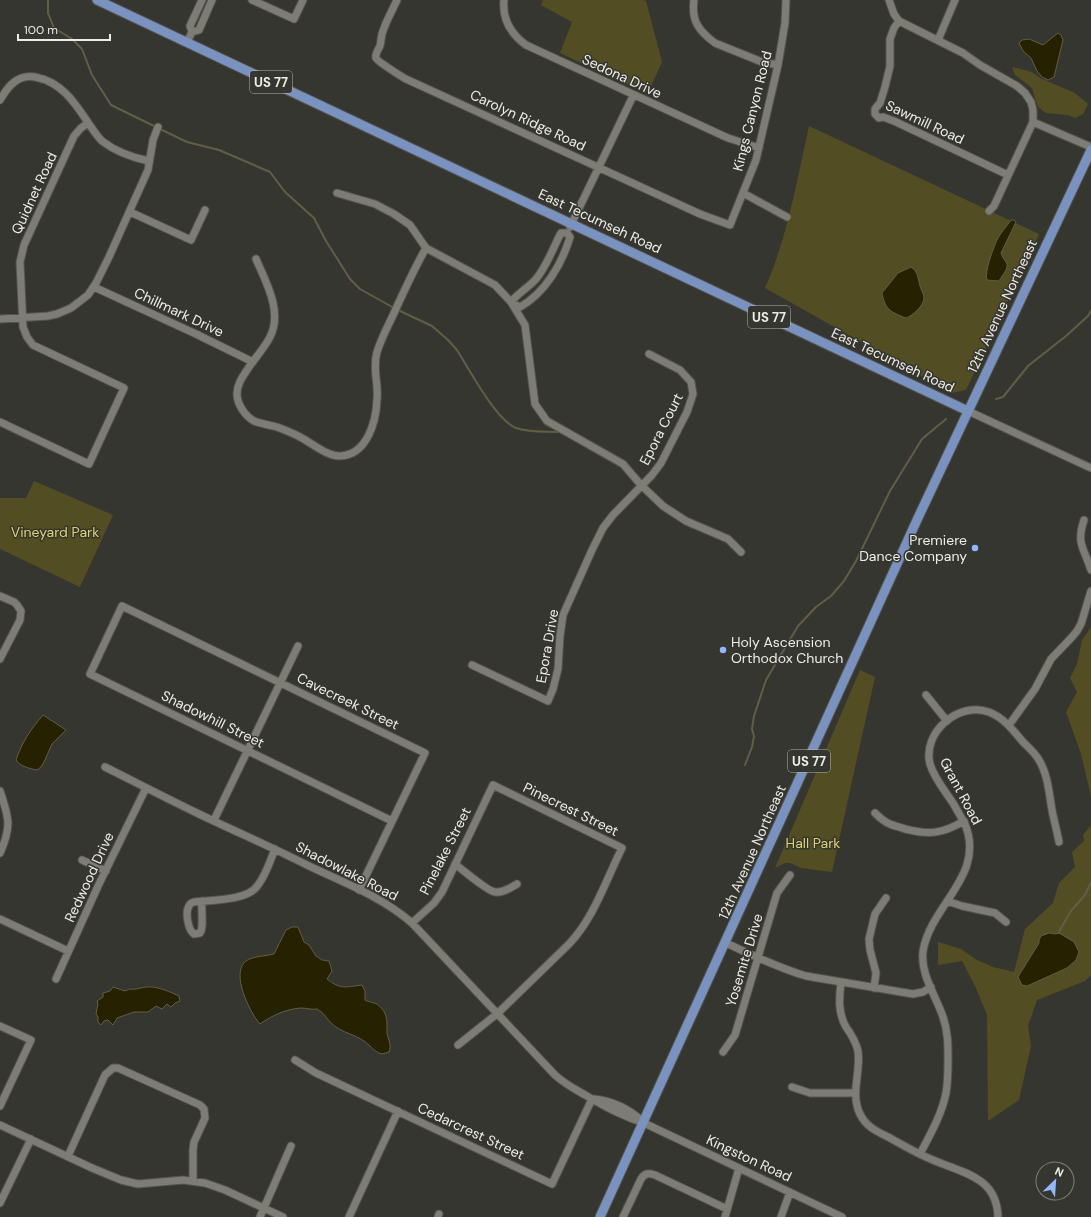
<svg xmlns="http://www.w3.org/2000/svg" width="1091" height="1217" viewBox="0 0 1091 1217" font-family="'DM Sans',sans-serif">
  <rect width="100%" height="100%" fill="#363630"/>
  <path fill="#534d24" fill-rule="evenodd" d="M543,0H643L646,1L662,62L648,93L626,84L560,53L572,22L541,5Z
    M1012,67L1032,72L1040,78L1075,93L1088,104L1083,114L1075,118L1068,115L1046,113L1038,107L1032,88L1015,75Z
    M809,126L1039,234L966,390L952,393L765,288C787,239 797,180 809,126Z
    M34,481L113,515L80,587L0,549V498H26Z
    M1091,627V796L1081,754L1066,712L1077,692L1070,678L1077,664L1082,640Z
    M860,670L875,677L832,872L801,868L790,863H785L775,868Z
    M1091,825V975L1085,981L1037,1000L1028,1026L1031,1046L1019,1100L988,1121L987,1015L976,988L962,961L938,965V942L961,949L977,960L993,967L1014,972L1025,929L1053,903L1059,883L1075,867L1072,852L1084,841L1083,835ZM1049,933L1055,934L1074,942L1079,952L1076,960L1067,968L1027,986L1028,961L1040,943Z"/>
  <path fill="#262100" stroke="#625e46" d="M1058,33L1061,35L1063,40L1054,77L1048,80L1042,77L1037,71L1031,58L1023,51L1019,43L1022,40L1029,39L1043,45Z
    M1011,220H1014L1016,222L1001,253C1002,257 1004,259 1006,262C1010,268 1002,275 999,281L987,280C984,272 994,246 998,238C1002,231 1007,226 1011,220Z
    M911,267C918,271 918,279 920,286C921,290 924,294 924,298C923,307 913,315 906,318C890,312 885,309 882,293L898,273Z
    M43,715L66,730L52,744L44,762L41,767L37,770C31,769 19,766 16,760C22,742 31,729 43,715Z
    M292,927H298L304,942L309,945L316,956L322,960L329,961L332,971L327,979C341,990 345,987 362,985L365,991V1000C368,1002 373,1002 377,1004C388,1012 387,1021 387,1033C388,1040 392,1044 389,1052L382,1054C376,1052 374,1050 370,1046C359,1034 341,1034 330,1022C324,1015 325,1014 317,1009C311,1010 307,1008 301,1008C286,1009 273,1015 260,1024C250,1013 230,973 246,961C253,956 266,956 274,954L286,930Z
    M1049,933L1055,934L1059,933L1074,942L1079,952L1076,960L1067,968L1027,986L1022,985L1018,977L1039,943V940L1041,936Z
    M113,987L125,991L130,989C136,990 139,988 146,987C157,986 168,991 179,996L180,1001L175,1003L171,1007L167,1004L162,1009L156,1006L148,1012H134L117,1018L113,1025L108,1020L104,1021L101,1025L98,1022V1017L96,1014L98,1004L97,1001L103,997V993L110,991Z"/>
  <g fill="none" stroke-linecap="round" stroke-linejoin="round">
    <path stroke="#625e46" stroke-width="2" d="M48,0V13L54,28L72,39L82,49L92,75L111,105L156,127
      M160,129L187,142L219,150L270,172L285,192L314,218L326,241L350,279L360,289L394,308
      M398,310L432,326L448,340L457,350C469,369 496,420 516,428C530,433 546,431 561,432
      M996,399L1003,397L1028,366L1066,336L1088,316L1091,311
      M745,765L752,747L754,736L752,729L754,716L766,680L798,626L816,607L831,596L844,581L856,561L890,491L922,439L946,419
      M1059,933L1060,930L1071,911L1085,895L1091,882"/>
    <g stroke="#54534e" stroke-width="9">
      <path id="minor" d="M252,0L294,19L303,0
        M397,0C392,11 385,23 382,34C381,38 381,42 380,46C378,50 375,54 376,58C377,61 402,77 406,79L700,214L730,225L756,160L778,65L785,23L786,0
        M504,0C502,19 511,34 526,45L728,138L759,148
        M694,0C691,21 699,31 715,43L762,62L778,65
        M889,0L894,14L899,21L963,53L980,65L1017,86L1025,93L1031,102L1033,110V122L994,206L989,211
        M899,21L894,28L890,39V66L885,87L880,103L875,109V114L879,118L883,117L894,121L1008,175
        M192,32L190,26L202,0
        M938,40L955,0
        M187,42L192,32L199,30L212,0
        M0,100C8,86 18,74 35,77C62,82 75,103 89,124C93,130 97,136 102,141C115,151 134,158 149,161
        M1033,122L1091,147
        M337,193L375,204L394,214L410,225L426,248L495,285L511,302L525,325L535,404L547,421L623,464L641,485L663,506L686,521L728,539L741,552
        M743,193L787,217
        M130,212L191,240L205,210
        M570,227L633,96
        M561,233H567L570,237C562,264 545,293 520,307L511,302C517,294 528,288 536,279C547,266 553,248 561,233Z
        M256,259C266,282 283,312 270,337C265,347 256,357 249,367C244,375 237,383 237,394C237,404 245,416 254,421C261,424 270,425 277,427C285,430 293,433 300,437C312,443 326,456 340,456C367,455 376,422 377,400C379,384 372,369 377,352C381,339 388,326 394,313C404,291 414,269 426,248
        M94,287L196,334L253,362
        M0,319L48,316L57,314L71,308L88,295L96,283L109,257L148,170L153,140L158,127
        M968,411L1091,468
        M0,422L89,464L124,388L33,345L27,337L23,327L20,262L24,245L74,136L81,128L88,123
        M1084,520C1076,544 1084,548 1091,570
        M0,596L14,602L17,605L21,611L20,620L0,659
        M472,665L548,701L553,689L558,669L560,636L563,615L592,550L603,528L613,515L652,475L661,463L687,412L693,394L691,382L680,370L649,354
        M926,695L947,721
        M1009,725L1035,689L1051,659L1072,637L1077,631L1081,624L1091,591
        M105,767C135,782 166,798 197,813C234,831 272,847 309,866C345,883 382,897 412,923L555,1075C567,1086 579,1091 592,1099C609,1109 625,1117 644,1123L842,1217
        M0,791C9,818 12,826 0,853
        M875,813C879,817 884,822 890,824C894,826 900,827 905,829C929,835 942,834 964,821
        M214,820L298,646
        M82,860L106,871
        M455,864C463,870 487,891 495,892C503,893 510,888 517,884
        M359,890L425,753L122,606L90,674L392,821
        M202,901C201,909 204,928 200,933L194,934C188,930 185,912 189,906C190,903 192,903 194,902C212,900 248,901 258,885C266,875 270,861 275,849
        M947,901L962,906L995,913L1006,922
        M0,919L68,951
        M412,923L434,903L442,892L493,785L622,848C606,880 594,918 569,944L498,1013L458,1045
        M726,943C752,955 778,968 806,976L913,994L923,992L931,987
        M56,979L99,884L146,788
        M841,983C839,998 838,1013 846,1027C851,1034 856,1042 858,1051C861,1073 850,1093 860,1114C866,1127 878,1132 890,1138C904,1146 918,1154 933,1160C963,1173 997,1177 998,1217
        M874,988L876,973L870,950L869,939L875,914L886,898
        M0,1026L31,1040L0,1106
        M723,1052L735,1035L777,893L790,875
        M295,1060L316,1073L552,1184L592,1099
        M792,1087L810,1093H855
        M594,1099C612,1101 629,1109 642,1121
        M0,1125L92,1168L121,1180L138,1184L183,1180L205,1183L225,1190L283,1217
        M920,1154C930,1135 942,1114 946,1093C948,1082 948,1070 948,1059C948,1045 948,1031 943,1017C936,996 920,974 923,951C931,904 986,876 965,824C961,817 957,810 953,803C945,791 934,778 930,764C922,732 959,701 989,712C1004,718 1013,730 1023,742C1029,748 1035,753 1039,760C1048,775 1049,793 1052,810C1054,821 1057,831 1059,842
        M68,1156L105,1075L113,1068H118L200,1105L204,1109L205,1118L194,1142L193,1150V1181
        M0,1203L31,1139
        M260,1217L291,1146
        M349,1217L398,1111
        M438,1217L439,1214
        M623,1217L641,1179C645,1173 648,1173 655,1175L727,1209
        M725,1217L739,1168
        M781,1217L790,1192"/>
    </g>
    <g stroke="#54534e" stroke-width="11">
      <path id="major" d="M97,0L968,411
        M600,1217L917,520L1091,150"/>
    </g>
    <use href="#minor" stroke="#7d7d76" stroke-width="7"/>
    <use href="#major" stroke="#7a92c0" stroke-width="9"/>
  </g>
  <g fill="#93b7fd" stroke="#363630" stroke-width="1.5">
    <circle cx="975" cy="548" r="4"/>
    <circle cx="723" cy="650" r="4"/>
  </g>
  <g text-anchor="middle" stroke-width="3" stroke-linejoin="round" paint-order="stroke">
    <g fill="#363630" stroke="#b6b5b1" stroke-width="1">
      <rect x="250" y="71" width="42" height="22" rx="3"/>
      <rect x="748" y="306" width="42" height="22" rx="3"/>
      <rect x="788" y="750" width="42" height="22" rx="3"/>
    </g>
    <g font-size="13" font-weight="bold" fill="#edece8">
      <text x="271" y="87">US 77</text>
      <text x="769" y="322">US 77</text>
      <text x="809" y="766">US 77</text>
    </g>
    <g font-size="14" fill="#edece8" stroke="#363630">
      <text transform="translate(622 76) rotate(25)" y="5">Sedona Drive</text>
      <text transform="translate(752 111) rotate(-76)" y="5">Kings Canyon Road</text>
      <text transform="translate(528 120) rotate(25)" y="5">Carolyn Ridge Road</text>
      <text transform="translate(925 122) rotate(25)" y="5">Sawmill Road</text>
      <text transform="translate(34 193) rotate(-65)" y="5">Quidnet Road</text>
      <text transform="translate(600 221) rotate(25)" y="5">East Tecumseh Road</text>
      <text transform="translate(1002 306) rotate(-65)" y="5">12th Avenue Northeast</text>
      <text transform="translate(179 312) rotate(25)" y="5">Chillmark Drive</text>
      <text transform="translate(893 360) rotate(25)" y="5">East Tecumseh Road</text>
      <text transform="translate(661 429) rotate(-63)" y="5">Epora Court</text>
      <text transform="translate(547 646) rotate(-80)" y="5">Epora Drive</text>
      <text transform="translate(348 701) rotate(26)" y="5">Cavecreek Street</text>
      <text transform="translate(213 719) rotate(26)" y="5">Shadowhill Street</text>
      <text transform="translate(961 791) rotate(62)" y="5">Grant Road</text>
      <text transform="translate(571 809) rotate(26)" y="5">Pinecrest Street</text>
      <text transform="translate(445 851) rotate(-63)" y="5">Pinelake Street</text>
      <text transform="translate(752 852) rotate(-66)" y="5">12th Avenue Northeast</text>
      <text transform="translate(347 871) rotate(27)" y="5">Shadowlake Road</text>
      <text transform="translate(89 877) rotate(-65)" y="5">Redwood Drive</text>
      <text transform="translate(744 960) rotate(-73)" y="5">Yosemite Drive</text>
      <text transform="translate(471 1131) rotate(25)" y="5">Cedarcrest Street</text>
      <text transform="translate(749 1158) rotate(25)" y="5">Kingston Road</text>
    </g>
    <g font-size="14" fill="#ded270" stroke="#363630">
      <text x="55" y="537">Vineyard Park</text>
      <text x="813" y="848">Hall Park</text>
    </g>
    <g font-size="14" fill="#edece8" stroke="#363630" text-anchor="end">
      <text x="967" y="545">Premiere<tspan x="967" dy="16">Dance Company</tspan></text>
      <text x="731" y="647" text-anchor="start">Holy Ascension<tspan x="731" dy="16">Orthodox Church</tspan></text>
    </g>
  </g>
  <g transform="translate(1055 1181) rotate(25)"><circle r="19" fill="#363630" stroke="#7f7f7a"/>
  <path d="M0-3L7 15L0 10L-7 15Z" fill="#93b7fd"/>
  <text y="-6" font-size="11" font-weight="bold" text-anchor="middle" fill="#edece8">N</text>
  </g>
  <path d="M18 34v6h92v-6" fill="none" stroke="#edece8" stroke-width="2"/>
  <text x="24" y="34" font-size="12" fill="#edece8" stroke="#363630" stroke-width="3" paint-order="stroke">100 m</text>
</svg>
